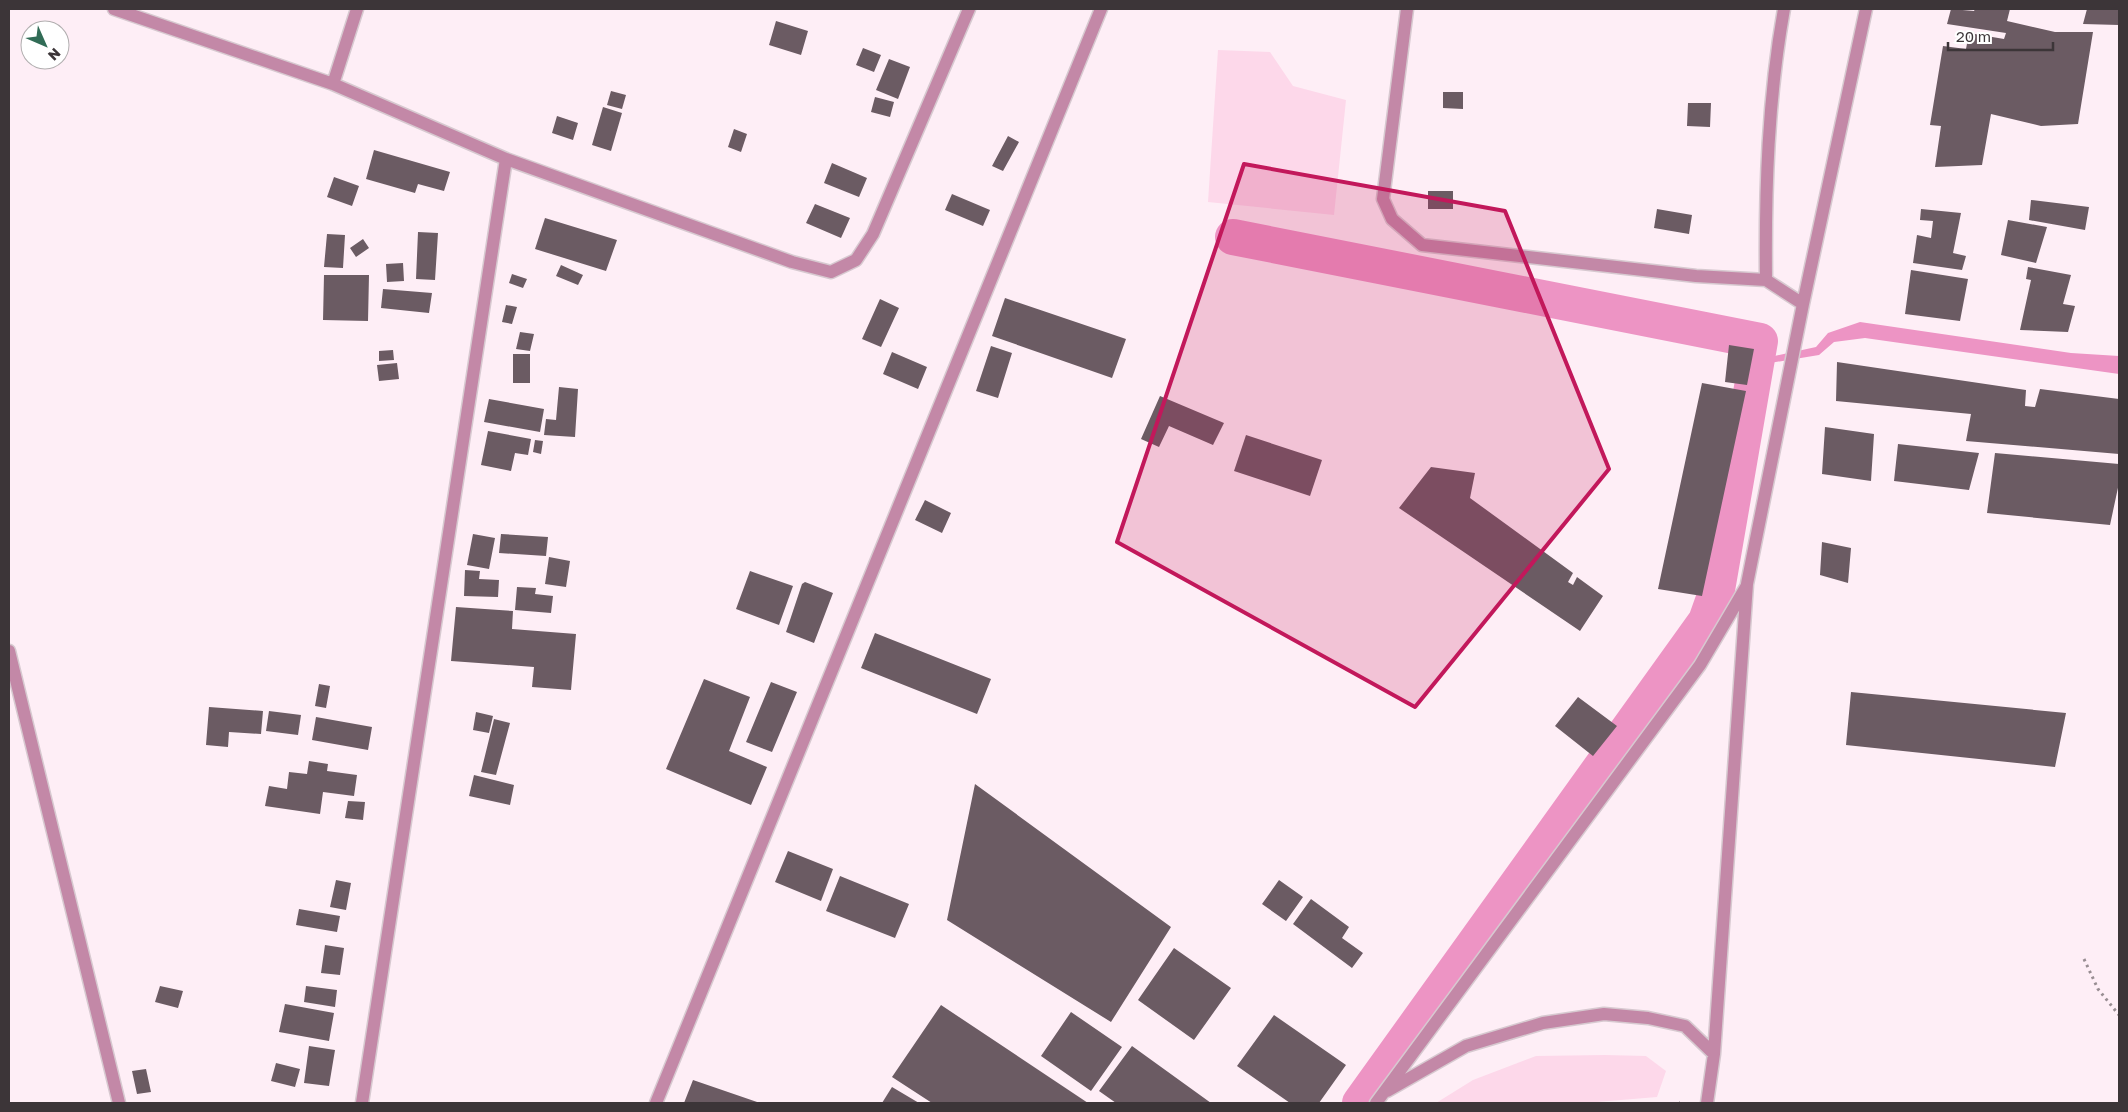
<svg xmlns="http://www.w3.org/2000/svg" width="2128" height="1112" viewBox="0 0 2128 1112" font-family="'Golos Text',sans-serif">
  <rect width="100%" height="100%" fill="#feeef6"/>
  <path fill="#fdd8ea" d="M1218,50L1270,52L1293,86L1346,100L1334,215L1208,202Z
    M1605,1055L1646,1056L1666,1071L1657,1097L1585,1103H1436L1473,1080L1536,1056Z"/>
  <path fill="#ed94c4" d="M1860,322L2071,353L2119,356V374L1865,338L1834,342L1819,355L1770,363V357L1816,347L1828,333Z"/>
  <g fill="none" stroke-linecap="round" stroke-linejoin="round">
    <path stroke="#ed94c4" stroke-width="36" d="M1233,237L1760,341L1717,590L1706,621L1360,1103"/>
  </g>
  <path fill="#6b5b63" d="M1951,9L1974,11L1975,9H2010L2007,21L2055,32H2093L2078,124L2041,126L1991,114L1982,165L1935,167L1941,126L1930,125L1943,46L1966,49L1969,33L2004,39L2006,33L1947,24Z
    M2087,9H2119V25L2083,24Z
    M776,21L808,31L801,55L769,45Z
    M863,48L881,55L874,72L856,65Z
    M889,59L910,67L898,99L876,90Z
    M611,91L626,95L622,109L607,105Z
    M1443,92H1463V109L1443,108Z
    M875,97L894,102L890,117L871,112Z
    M1688,103H1711L1710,127L1687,126Z
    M603,107L622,113L611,151L592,145Z
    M557,116L578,123L573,140L552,133Z
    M734,129L747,134L741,152L728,147Z
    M1008,136L1019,142L1003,171L992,166Z
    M374,150L450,172L444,191L418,184L415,193L366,179Z
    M832,163L867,178L859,197L824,183Z
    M334,177L359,186L352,206L327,197Z
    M1428,191H1453V209H1428Z
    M952,194L990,210L983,226L945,210Z
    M2031,200L2089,207L2085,230L2029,220Z
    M815,204L850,218L841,238L806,223Z
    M1657,209L1692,215L1689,234L1654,228Z
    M1921,209L1961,213L1953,253L1966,256L1962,270L1913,263L1917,235L1931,238L1933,221L1920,220Z
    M545,218L617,240L606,271L535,249Z
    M2008,220L2047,227L2036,263L2001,255Z
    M418,232L438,233L435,280L416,279Z
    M327,234L345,235L343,268L324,267Z
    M363,239L369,248L356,257L350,248Z
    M403,263L404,281L387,282L386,264Z
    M561,265L583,275L578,285L556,276Z
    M2028,267L2071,275L2063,304L2075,306L2068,332L2020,330L2031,280L2026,279Z
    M1911,270L1968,279L1960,321L1905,314Z
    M512,274L527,279L523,288L509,283Z
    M324,275H369L368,321L323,320Z
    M383,289L432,293L429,313L381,308Z
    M1005,298L1126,339L1112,378L992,336Z
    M880,299L899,308L881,347L862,339Z
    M506,305L517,307L512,324L502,322Z
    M520,332L534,334L530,351L516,349Z
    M1729,345L1754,349L1747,385L1725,382Z
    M991,346L1012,353L998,398L976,391Z
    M393,350L394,360L379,361V351Z
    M892,352L927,367L918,389L883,374Z
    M513,354H530V383H513Z
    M1837,362L2026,390L2025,406L2035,407L2040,389L2119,399V454L1966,441L1971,414L1836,401Z
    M397,363L399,379L379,381L377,365Z
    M1702,383L1746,391L1702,596L1658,589Z
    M559,387L578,389L575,437L544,435L546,419L556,420Z
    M1160,396L1224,423L1213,445L1169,426L1159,447L1141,439Z
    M489,399L544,409L540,432L484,422Z
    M1825,427L1874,434L1871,481L1822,474Z
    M488,431L531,439L528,455L515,453L511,471L481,465Z
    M1246,435L1322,460L1310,496L1234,471Z
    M535,440L543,441L541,454L533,452Z
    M1898,444L1979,453L1969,490L1894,481Z
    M1995,453L2119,464V483L2110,525L1987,513Z
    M1431,467L1475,473L1470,498L1573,573L1568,582L1573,585L1577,577L1603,596L1580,631L1399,508Z
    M925,500L951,513L942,533L915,520Z
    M473,534L495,538L489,569L467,565Z
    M501,534L548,537L546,556L499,553Z
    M1822,542L1851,548L1848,583L1820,575Z
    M549,557L570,561L566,587L545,584Z
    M465,570L480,571L479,579L499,580L498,597L464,596Z
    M750,571L793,586L779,625L736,609Z
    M805,582L833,593L814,643L786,632L802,584Z
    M517,587L536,588L535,594L553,596L551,613L515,610Z
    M456,607L513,611L512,629L576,634L571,690L532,687L534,667L451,661Z
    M875,633L991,679L977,714L861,668Z
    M704,679L750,697L729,751L767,767L751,805L666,769Z
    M771,682L797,692L772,752L746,742Z
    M319,684L330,686L326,708L315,706Z
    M1851,692L2066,713L2055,767L1846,745Z
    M1578,697L1617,726L1593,756L1555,726Z
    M209,707L263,711L261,734L229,732L228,747L206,745Z
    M269,711L301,715L298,735L266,731Z
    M476,712L493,716L489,733L473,730Z
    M316,717L372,727L368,750L312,740Z
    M494,719L510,723L496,775L481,772Z
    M309,761L328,764L327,771L357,775L354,796L323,792L320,814L265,806L269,786L287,789L289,772L307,774Z
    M474,775L514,785L510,805L469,796Z
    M975,784L1171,927L1111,1022L947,920Z
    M348,801L365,802L363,820L345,818Z
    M788,851L833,869L821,901L775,882Z
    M840,876L909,904L895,938L826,911Z
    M336,880L351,883L346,910L330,907Z
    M1279,880L1303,897L1286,921L1262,904Z
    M1311,899L1349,927L1342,938L1363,953L1352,968L1293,924Z
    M299,909L340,916L337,932L296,925Z
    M325,945L344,948L340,975L321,973Z
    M1174,948L1231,988L1194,1040L1138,1000Z
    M160,986L183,991L178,1008L155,1002Z
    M306,986L337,990L335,1007L304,1002Z
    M285,1004L334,1013L329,1041L279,1032Z
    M941,1005L1088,1103H932L892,1077Z
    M1071,1012L1122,1047L1091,1091L1041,1056Z
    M1274,1015L1346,1065L1319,1103H1290L1237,1066Z
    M309,1046L335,1050L329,1086L304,1083Z
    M1132,1046L1211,1103H1116L1099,1091Z
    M276,1063L300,1069L295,1087L271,1081Z
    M146,1069L151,1092L137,1094L132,1071Z
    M693,1080L760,1103H684Z
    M892,1087L919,1103H882Z"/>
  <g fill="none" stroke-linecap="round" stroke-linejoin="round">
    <g stroke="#d7c9d0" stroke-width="15">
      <path id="minor" d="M114,9L333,84L506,159L792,262L831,272L856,260L873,234L969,9
        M1407,9L1383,199L1392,219L1422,245L1696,276L1766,280L1803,304
        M333,84L357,9
        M1766,280C1765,189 1768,98 1784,9
        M9,651L119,1103
        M1387,1091L1466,1046L1543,1023L1604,1014L1648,1018L1685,1026L1714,1054
        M362,1103L506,159
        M656,1103L1101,9
        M1376,1103L1700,665L1746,587
        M1707,1103L1714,1054L1747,584L1803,304L1866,9"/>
    </g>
    <path stroke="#988d92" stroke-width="3" stroke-dasharray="2.5 4" stroke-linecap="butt" d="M2084,959L2098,989L2119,1015
      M1679,1103H1680"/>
    <use href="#minor" stroke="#c388a7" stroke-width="12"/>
  </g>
  <path fill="#c2185b" fill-opacity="0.2" stroke="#c2185b" stroke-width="4" stroke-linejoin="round" d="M1244,164L1505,211L1609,469L1415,707L1117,542Z"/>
  <rect width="2128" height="1112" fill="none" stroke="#3c3538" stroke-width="20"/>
  <g transform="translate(45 45) rotate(135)"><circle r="24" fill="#ffffff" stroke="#b1aeaf"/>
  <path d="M0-4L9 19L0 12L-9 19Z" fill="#316c56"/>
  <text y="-8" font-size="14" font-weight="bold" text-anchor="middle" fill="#3c3538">N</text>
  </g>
  <path d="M1948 42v8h105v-8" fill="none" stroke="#3c3538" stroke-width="2.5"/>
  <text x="1956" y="42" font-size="15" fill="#3c3538" stroke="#ffffff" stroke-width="4" paint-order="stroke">20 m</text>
</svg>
